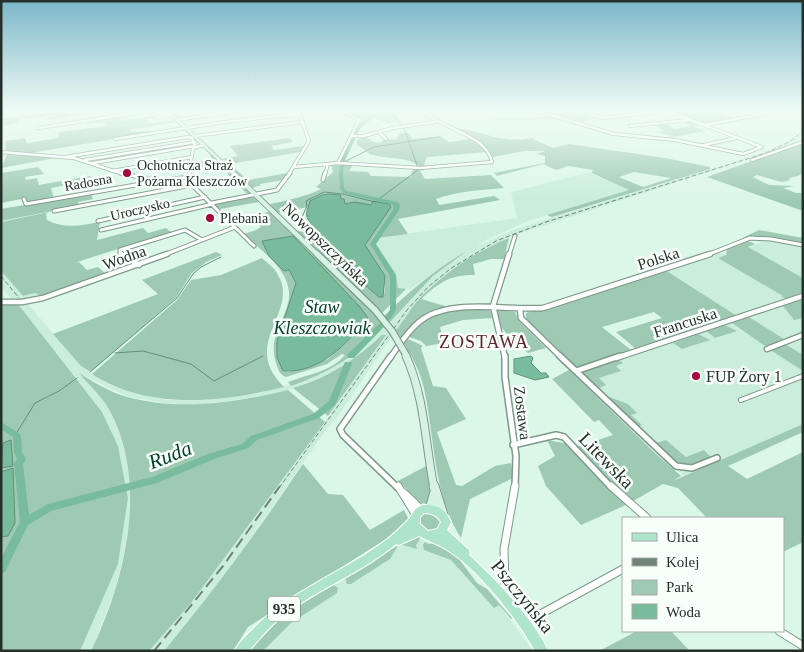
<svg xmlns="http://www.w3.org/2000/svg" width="804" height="652" viewBox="0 0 804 652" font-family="Georgia,serif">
  <rect width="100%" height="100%" fill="#dbf7e8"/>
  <path fill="#caeedb" d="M803,129V135L798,140L779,149L515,235L490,246L442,278L420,299L396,330L390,323L389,331L392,336L336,419L328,427L215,589L164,651H149L191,603L325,422L385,335L354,359L332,373L288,390L254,398L194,405L165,403L126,396L81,374L110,410L123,442L130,472L131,505L126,545L114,593L91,651H80L118,564L128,498L118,446L102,412L18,304L1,288V271L23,296L35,293L43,297L26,302L81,366L101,380L115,387L167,400H204L255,394L304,381L353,357L381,331L433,276L461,255L432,273L411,289H398L396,274L375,243L377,238L517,218L511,192L593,171V174L629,190L525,222L484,241L476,247L510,231L767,151L787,142Z
    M754,239H765L803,246V278L748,247L761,243Z
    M718,252L726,255L719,258L784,296L803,294V424L684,476L586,378L581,367L736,316L665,270Z
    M412,539L423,540L438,547L499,605L533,651H251L289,612Z"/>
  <path fill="#9ecab3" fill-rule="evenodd" d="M331,110H393L401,121L387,123L374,118L362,125L353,136L360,119L349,113Z
    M553,110H562L593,119L579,123L562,119L501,120L489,118L554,117L545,113Z
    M666,110H708L734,119L703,124Z
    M99,111L100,112L44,120L51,115L21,119L18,123L1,126V119L59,112L68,113L69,115Z
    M120,116L122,121L138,117L135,119L155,116L156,118L147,119L150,123L174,120L177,122L129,130L132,132L148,131L150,133L30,153L6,152L5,141L25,138L27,143L58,138L59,132L106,126L104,122L88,124L86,121Z
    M691,120L703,125L693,126L705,131L668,138H663L674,136L655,132L665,131L652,124L664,123L675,129L690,126L682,121Z
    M456,128C487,132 502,145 537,137L533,139L553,148L569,144L665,158L710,167V169L552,217L547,215L629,190L592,173L593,170L568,166L556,170L543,164L497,176L494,173L545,163V156L536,154L545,151H524L493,157C479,141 473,135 453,129ZM634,172L671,178L643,187L619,177Z
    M406,133H409L412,139L441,136L449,142L471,139L487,152L427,157L424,164L425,167L421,168C409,155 386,160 370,154C366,152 362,147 357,145V140L365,136L373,142L380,143L384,140L397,139L399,134Z
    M290,138L293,142L271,146L274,150L304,146L300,152L230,164L248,180L287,173L283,180L260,184L261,185L252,188L222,159L238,156L230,146Z
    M803,143V173L798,176L789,178L790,180L782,182L757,175L753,177L769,185L794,186L783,188L796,193H803V211L707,177Z
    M8,153L55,156L56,158L1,168Z
    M210,155H212L251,194L246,193L219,165L192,169V163L212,159Z
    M338,163L353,165L349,171L368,172L371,176L411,177L412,171L416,169H426L420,171L425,179L491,175L504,188C481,190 458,191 436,199L439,205L494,196L500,200L398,219L408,234L377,238L375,243L396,274L398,288L406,289L382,313L297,231L303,232L379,297H383C390,280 376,261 365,247L378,202L373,201L372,205L355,202L345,204L344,199L329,194L322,195L310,201L308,207L278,213L270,204C285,201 308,196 321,189L316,187L333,172L331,164Z
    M38,167L44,174L25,177L26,180L37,178L39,185L90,176L93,180L51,188L54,199L27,204L26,198L1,203V173Z
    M91,194L93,199L78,202V206L1,221V209Z
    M251,196L256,198L259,202L220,209L214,204Z
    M271,211L373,312L385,326C359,355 328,373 291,386L288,382C307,375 332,371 345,355L342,354L327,364L286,377C281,375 279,372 277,366C264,332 295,314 288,286C283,265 258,248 244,234L256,230L261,227L248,218ZM293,236L360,307L368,318L352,337L328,359L289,372L283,371L282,324L293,297L296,283L289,270L262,241Z
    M49,212L46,214L47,220C65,230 84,225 104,221L100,222L97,240L143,228L148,233L166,228L171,232L74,263L79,262L87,270L98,267L107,275L43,297L35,293L23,296L1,271V222Z
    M759,230L803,238V244C782,240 763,235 742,238Z
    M509,238L504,259H491L473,264L475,275C449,275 440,282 421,299L445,306L490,303L491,305C450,310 429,304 401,338L396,330C404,320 411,308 419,299C444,273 476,251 509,238Z
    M748,241L755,244L748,247L803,278V294L790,299L781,297L783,296L718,258L726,255L727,249Z
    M467,251L433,276L390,322L384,316C410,291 435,269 467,251Z
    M216,252L222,255L206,262L191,274L176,298L93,370L89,371L81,366L53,334L158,294L142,280Z
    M262,258C267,263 275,268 278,275C300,312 239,344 284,387C223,402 149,411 92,374L177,300L191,280L221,275Z
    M665,270L737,316L636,349L616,332L662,318L654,312L602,327L631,350L581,367L574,366L526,320V313Z
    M803,299V318L794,320L783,306Z
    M1,303L18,304L102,412L118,446L128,498L118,564L80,651H1V537L8,535L13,469L1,472Z
    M468,309H490L492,318L463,320L440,327L444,343L426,346L421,341L409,337C429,315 438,312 468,309Z
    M497,310L515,312L519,321L546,348L528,353L520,346L517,345L499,325Z
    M749,317L784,339V341L765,346L732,323Z
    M725,325L737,331L715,338L706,331Z
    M698,334L710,340L682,349L673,343Z
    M382,335H386L328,416L293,388C328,378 357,359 382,335Z
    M408,339L423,346L421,348L433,386L446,388L466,419L437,432L456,485L462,486L495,466L511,463L513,478L470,499L461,538C433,495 435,438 424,389C421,373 412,357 404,343Z
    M785,344L803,355V371L772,351V349Z
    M619,360L623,363L616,366L621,371L599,378L606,385L597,389L584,374V371Z
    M569,370L656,454L681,476L673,481L803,424V432L728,466L747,479L803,452V542L783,552V518H707L678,488L663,484L626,505L581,525L546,486L538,466L555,456L547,440L580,446L613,435L599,420L594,422L552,379Z
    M79,373C93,382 110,392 127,397C180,411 235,403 288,390L325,422L191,603L149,651H91C125,581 149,484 110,411C102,397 89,385 79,373Z
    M604,395L628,404L637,413L631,415L642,425L638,427Z
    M666,440L686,457L704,450L711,457C680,474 679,465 656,443Z
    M303,464L328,494L343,495L370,530L404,510L409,520L397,532L248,627L233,651H164C214,591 259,529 303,464Z
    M428,465L431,495L428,504L421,503L398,481Z
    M424,512H428L440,518L441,524C436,532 431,532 422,529L418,520Z
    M420,535L421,537L416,545L417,549L403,545L398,546L390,559L351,584H347L345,578L346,576L414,536Z
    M425,542L428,544L437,543L456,555L477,583L487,589L512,618L511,619L499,605L494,608L451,560L424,550L423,545Z
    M334,585L338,588L337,593L291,623L263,651H249C269,623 300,604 329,586Z
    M637,631H671L688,649L685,651H599Z"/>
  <path fill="#78bc9b" stroke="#5f9279" d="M329,194L341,195L340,198L344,199L345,204L355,202L371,205L373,201L389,204L391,207L365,245L385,276L383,297H379L303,232L311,223C303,216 308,209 310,201L322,195Z
    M293,236L360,307L368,318C346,344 321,373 283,371L277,357V341L296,283L289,270L284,271L269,256L262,241Z
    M531,356L533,358L531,363L541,373H546L549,377L535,380L514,373V359Z
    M11,440L13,466L1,468L3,443Z
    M13,468L15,523L8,536L1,537V472Z"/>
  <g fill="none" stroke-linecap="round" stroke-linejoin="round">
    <path stroke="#5f9279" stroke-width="1" d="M389,110L403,126
      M404,128L418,168
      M344,162L374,147L439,137
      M379,199L418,170
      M301,231L309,225L302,217L307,206L306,201L324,192L343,194L375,202
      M115,353L143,351L191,364L214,381L263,356
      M90,372L177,298L193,274L201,267L221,257
      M16,434L35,403L59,391L77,378"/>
    <path fill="#78bc9b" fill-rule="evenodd" d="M376,110H380L361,128L355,136L356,137L344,163L343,173L344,189L347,191L397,202L400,204L399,210L376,244L396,276V310L389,321L354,358H348L347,356L348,354L384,319L390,310V276L370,244L393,210L394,205L343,193L340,189L339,173L340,163L355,131Z
      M345,362H351L352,364L335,405L319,418L257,440L248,448L214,459L157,483L51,511L28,525L5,572L1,574V558L20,522L14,463L17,459L14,452L13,437L1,429V422L20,434L21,436L22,452L26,460L23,464L29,515L48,504L152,477L208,454L242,444L251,436L313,414L329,401Z"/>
    <g stroke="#7f998c" stroke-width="6">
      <path id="pedestrian" d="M741,400L803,376"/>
    </g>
    <g stroke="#7f998c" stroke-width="4">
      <path id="minor-far4" d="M163,110L169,116H173
        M329,110L347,113L359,120L338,163
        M534,110L614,134L675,140L743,154L762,147L664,110
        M800,110L803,111
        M298,113L322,110
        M587,114L602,118L665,111
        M177,120L241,110
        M705,125L784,110
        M630,126L689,120
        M38,128L156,110
        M379,132L386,139
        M195,136L303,122
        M352,136H364L392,128L435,122
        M115,139L225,122L298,114
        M704,145L736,138
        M1,152L74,158L123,174
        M65,157L188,137L192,138L195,146L93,163
        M85,160L195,142
        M752,160L803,142
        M294,167L338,163L420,168L492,162C486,134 441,129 421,110
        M112,171L192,157
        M189,174L193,148L204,145
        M289,174L309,141L301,118L293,110
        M325,174L328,164"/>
    </g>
    <g stroke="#7f998c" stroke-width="5">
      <path id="minor-far3" d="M120,173L159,181L189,177
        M190,173L192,185L254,246
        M323,180L325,173
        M24,199L26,204L153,182
        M212,203L277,190L290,173
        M54,211L192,185
        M98,221L205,197
        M101,230L213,204
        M123,255L120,253V250L185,230L202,240
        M164,255L235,227
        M509,255L515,236
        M707,255L750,238L771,239L803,245"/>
    </g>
    <g stroke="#7f998c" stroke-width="7">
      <path id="minor-far2" d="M121,254L139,265
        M1,302H22L43,298L167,254
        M520,309L521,318L562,358
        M767,349L803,335
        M390,358C399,345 407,332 419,322C448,297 507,311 543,308L710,254
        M505,358L493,306L509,254
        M616,358L803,296"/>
    </g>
    <g stroke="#7f998c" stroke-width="8">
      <path id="minor-far1" d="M391,356L340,429L343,435L398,488
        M505,356V377L516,456L515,488
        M560,356L676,466L692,468L717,458
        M576,371L620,356
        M513,445L556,435L564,437L612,488"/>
    </g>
    <g stroke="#7f998c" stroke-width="9">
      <path id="minor" d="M398,486L416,515
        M611,486L647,518
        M404,493L422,510
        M500,593L505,586L504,549L515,486
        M526,622L623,569
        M779,631L803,646"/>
    </g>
    <g stroke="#7f998c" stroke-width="4.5">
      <path id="secondary-far4" d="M167,110L234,174"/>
    </g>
    <g stroke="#7f998c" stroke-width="6">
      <path id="secondary-far3" d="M233,173L318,255"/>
    </g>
    <g stroke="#7f998c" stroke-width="8">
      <path id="secondary-far2" d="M317,254L375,310
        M405,353L407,358"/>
    </g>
    <g stroke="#7f998c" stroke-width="9">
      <path id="secondary-far1" d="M406,356C425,398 425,443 434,488"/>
    </g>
    <g stroke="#7f998c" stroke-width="11">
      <path id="secondary" d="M434,486L443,515
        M430,509L435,492"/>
    </g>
    <g stroke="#fff" stroke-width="2">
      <path id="primary" d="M423,505C437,504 445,509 451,522L447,530L469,550L470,553L469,555C492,576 514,599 532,624C538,633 544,641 548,651H535C517,618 478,569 447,550C438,544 428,541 419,536L399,545L396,544C362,573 319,588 284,615C271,625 260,638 249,651H235C238,643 246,636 252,630C288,592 339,574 382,543C391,537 399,529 407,521C414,514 412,509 423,505ZM424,513C431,513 437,515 441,522L437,529L428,531L420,524V517Z"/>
    </g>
    <use href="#pedestrian" stroke="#fff" stroke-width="4"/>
    <use href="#minor-far4" stroke="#fff" stroke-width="2.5"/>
    <use href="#minor-far3" stroke="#fff" stroke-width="3"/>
    <use href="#minor-far2" stroke="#fff" stroke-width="4.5"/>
    <use href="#minor-far1" stroke="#fff" stroke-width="5"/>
    <use href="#minor" stroke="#fff" stroke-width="7"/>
    <use href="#secondary-far4" stroke="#d6f2e5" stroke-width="3"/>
    <use href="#secondary-far3" stroke="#d6f2e5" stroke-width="4.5"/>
    <use href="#secondary-far2" stroke="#d6f2e5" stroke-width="5.5"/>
    <use href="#secondary-far1" stroke="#d6f2e5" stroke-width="7"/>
    <use href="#secondary" stroke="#d6f2e5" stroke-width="9"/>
    <use href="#primary" fill="#aee4ca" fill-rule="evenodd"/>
    <path stroke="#72837a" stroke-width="1" stroke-dasharray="4.5 2.5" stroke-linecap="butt" d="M1,276L19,298
      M279,488L407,310L428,287L450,269L496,241L546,222L766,153L791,141L803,131"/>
    <path stroke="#72837a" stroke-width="2" stroke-dasharray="11 5.5" stroke-linecap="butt" d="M154,651L223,566L280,486"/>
    <g stroke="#7f998c" stroke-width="8" stroke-linecap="butt">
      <path id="secondary-bridge" d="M375,310L392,331L405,353"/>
    </g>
    <use href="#secondary-bridge" stroke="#d6f2e5" stroke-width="5.5"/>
  </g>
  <linearGradient id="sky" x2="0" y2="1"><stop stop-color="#7bb7c9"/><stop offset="0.55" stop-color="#effbf5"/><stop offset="1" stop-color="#effbf5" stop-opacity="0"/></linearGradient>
  <rect width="804" height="201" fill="url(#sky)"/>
  <g fill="#a3073c" stroke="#f8fefa" stroke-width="2">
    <circle cx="127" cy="173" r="5"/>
    <circle cx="210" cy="218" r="5"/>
    <circle cx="696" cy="376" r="5"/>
  </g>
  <g text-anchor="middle" stroke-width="5" stroke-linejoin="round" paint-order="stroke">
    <g font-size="14" fill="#26302b" stroke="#f8fefa" text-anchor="start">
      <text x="137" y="170">Ochotnicza Straż<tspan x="137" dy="16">Pożarna Kleszczów</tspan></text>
      <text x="220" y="223">Plebania</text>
    </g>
    <g font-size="14" fill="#26302b" stroke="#f8fefa">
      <text transform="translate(88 182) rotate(-10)" y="5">Radosna</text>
      <text transform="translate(140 209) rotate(-13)" y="5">Uroczysko</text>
    </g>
    <rect fill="#f8fefa" stroke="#656e69" stroke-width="1" x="268" y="596.5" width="32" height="25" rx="4"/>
    <g font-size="15" font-weight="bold" fill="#26302b">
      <text x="284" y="614">935</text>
    </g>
    <g font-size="16" fill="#26302b" stroke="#f8fefa">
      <text transform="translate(326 244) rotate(44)" y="6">Nowopszczyńska</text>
      <text transform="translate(124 257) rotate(-20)" y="6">Wodna</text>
      <text transform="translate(658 258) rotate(-18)" y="6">Polska</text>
      <text transform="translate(685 322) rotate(-18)" y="6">Francuska</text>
      <text transform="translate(523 413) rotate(83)" y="6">Zostawa</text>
    </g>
    <g font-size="16" fill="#26302b" stroke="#f8fefa" text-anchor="start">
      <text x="706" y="382">FUP Żory 1</text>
    </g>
    <g font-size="18" font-style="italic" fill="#06412b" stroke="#f8fefa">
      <text x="322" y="313">Staw<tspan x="322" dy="21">Kleszczowiak</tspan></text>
    </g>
    <g font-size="18" letter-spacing="1" fill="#641f2c" stroke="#f8fefa">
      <text x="484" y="348">ZOSTAWA</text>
    </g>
    <g font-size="19" fill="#26302b" stroke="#f8fefa">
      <text transform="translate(607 460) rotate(46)" y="7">Litewska</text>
      <text transform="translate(523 596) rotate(51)" y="7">Pszczyńska</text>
    </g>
    <g font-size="21" font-style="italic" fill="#06412b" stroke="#f8fefa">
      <text transform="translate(170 455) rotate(-21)" y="7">Ruda</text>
    </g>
  </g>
  <rect width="804" height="652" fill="none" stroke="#26302b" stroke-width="5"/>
  <rect x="622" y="517" width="162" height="115" fill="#f8fefa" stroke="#a4aca7"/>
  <rect x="632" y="533" width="25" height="8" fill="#aee4ca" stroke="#a4aca7"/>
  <text x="666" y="542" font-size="15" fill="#26302b">Ulica</text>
  <rect x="632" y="558" width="25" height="8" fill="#72837a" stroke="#a4aca7"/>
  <text x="666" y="567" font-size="15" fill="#26302b">Kolej</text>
  <rect x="632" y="580" width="25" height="15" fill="#9ecab3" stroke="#a4aca7"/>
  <text x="666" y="592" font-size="15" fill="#26302b">Park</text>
  <rect x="632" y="604" width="25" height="15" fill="#78bc9b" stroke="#a4aca7"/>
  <text x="666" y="617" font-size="15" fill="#26302b">Woda</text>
</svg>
